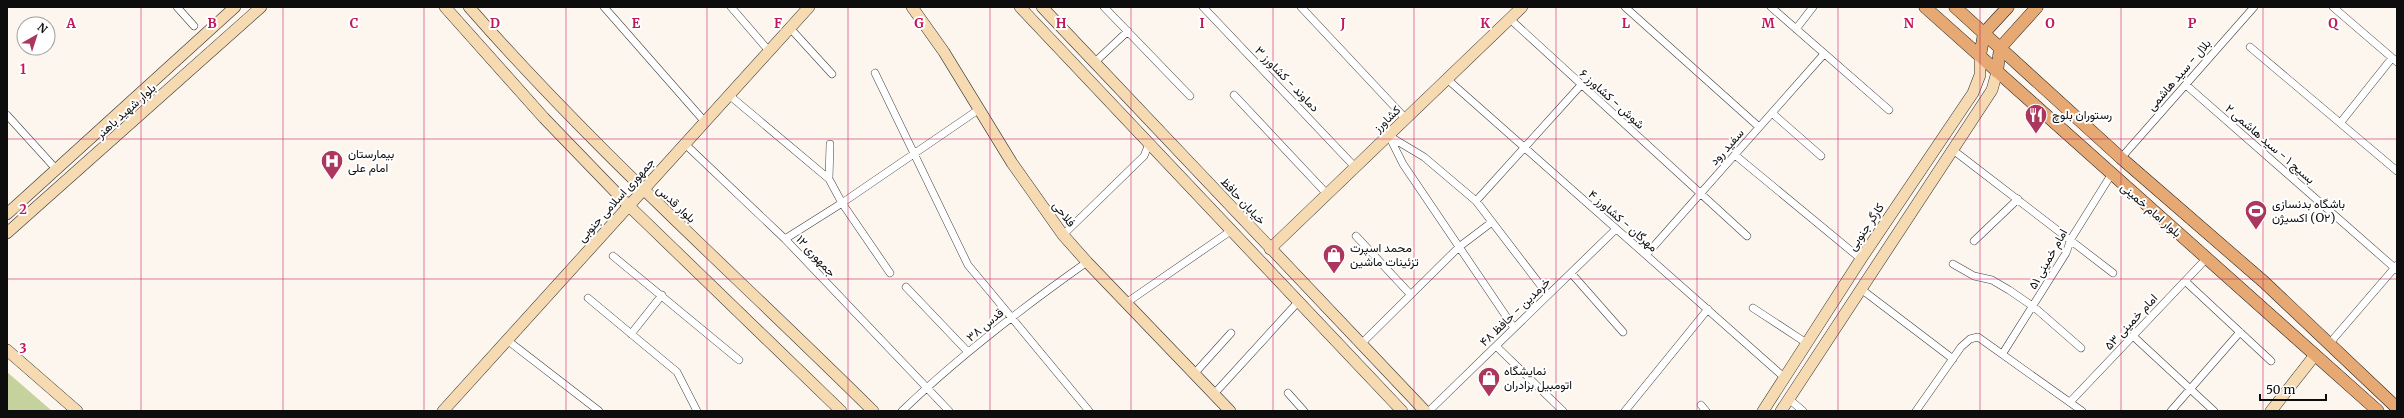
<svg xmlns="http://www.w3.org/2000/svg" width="2404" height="418" viewBox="0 0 2404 418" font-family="Merriweather,Vazirmatn,serif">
  <rect width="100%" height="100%" fill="#fdf6ef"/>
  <path fill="#c5d29e" d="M7,372L52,411H7Z"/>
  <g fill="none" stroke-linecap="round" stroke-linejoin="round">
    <g stroke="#404040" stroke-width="8">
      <path id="street" d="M177,7L194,26
        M604,7L705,122
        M731,7L769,51
        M1104,7L1190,96
        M1203,7L1355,167
        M1301,7L1406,119
        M1625,7L1759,127
        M1771,7L1889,110
        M2333,7L2397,62
        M1510,19L1747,236
        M790,28L832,74
        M1796,29L1813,7
        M2250,47L2397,171
        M1095,62L1128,31
        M875,73L968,265L1089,411
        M1447,79L1785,378
        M2186,85L2397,270
        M729,95L829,179
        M1234,95L1327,194
        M1772,113L1821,156
        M7,115L56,169
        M2341,122L2392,58
        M1389,136L1403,164L1514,328
        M1389,136L1424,157L1476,201
        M685,144L785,239L949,411
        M830,144L829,179L842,203L890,273
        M1953,150L2113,273
        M1735,155L1861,259
        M2121,158L2254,7
        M1063,235L1144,156L1149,144
        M1356,236L1410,294
        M785,239L842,203L978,110
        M1974,241L2018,199
        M1646,255L1824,54
        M613,256L739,360
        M1953,264L1974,276L1992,280L2009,290L2034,307L2081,348
        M1571,273L1623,332
        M2185,281L2271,361
        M906,287L968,352
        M1861,289L1953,359
        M1548,295L1476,201L1581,85
        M588,298L677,372L697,411
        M1126,303L1232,230
        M1753,308L1808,344
        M631,334L662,295
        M2133,336L2214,411
        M507,340L599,411
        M1361,344L1459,247L1492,222
        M2329,344L2397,265
        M1496,346L1563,411
        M2003,353L2066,253L2071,239L2111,175
        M1194,374L1231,333
        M1288,393L1304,411
        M1214,394L1298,302
        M1789,399L1803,411
        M2071,401L2206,259
        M1701,405L1706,411
        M902,411C959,356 1022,308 1087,262
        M1429,411L1616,229
        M1625,411L1708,309
        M1916,411L1961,347L1970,339L1978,337L2082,411
        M2171,411L2240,332"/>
    </g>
    <g stroke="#2f2f2f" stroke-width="12">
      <path id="secondary" d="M445,7L544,118L629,206L841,411
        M469,7C595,151 738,277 873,411
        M912,7L944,52L1012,163L1063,235L1087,262L1230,411
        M1020,7L1402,411
        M1042,7L1425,411
        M7,214L235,7
        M7,233L261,7
        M1270,249L1522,7
        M7,350L77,411
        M443,411L809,7
        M1763,411L1861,259L1973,93L1980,75V56
        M1781,411L1992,90L1997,72
        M2271,411L2315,355"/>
    </g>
    <g stroke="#1e1e1e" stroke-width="13">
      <path id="primary" d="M1925,7L2378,411
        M1955,7L2121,158L2264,282L2397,408
        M1980,56L1984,33L2008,7
        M1997,72L2000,48L2037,7"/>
    </g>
    <use href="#street" stroke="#fff" stroke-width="7"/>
    <use href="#secondary" stroke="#f5dab2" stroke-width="11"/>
    <use href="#primary" stroke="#e7a974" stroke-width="12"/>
  </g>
  <path fill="none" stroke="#c2185b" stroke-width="1" stroke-opacity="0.55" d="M141,7V411M283,7V411M424,7V411M566,7V411M707,7V411M848,7V411M990,7V411M1131,7V411M1273,7V411M1414,7V411M1556,7V411M1697,7V411M1838,7V411M1980,7V411M2121,7V411M2263,7V411M7,139H2397M7,279H2397"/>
  <defs>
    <g id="restaurant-pin" transform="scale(1.15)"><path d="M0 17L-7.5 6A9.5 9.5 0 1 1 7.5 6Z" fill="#ab365e" stroke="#fff"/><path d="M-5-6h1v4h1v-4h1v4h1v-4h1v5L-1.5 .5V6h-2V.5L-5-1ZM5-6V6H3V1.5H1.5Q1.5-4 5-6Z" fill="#fff"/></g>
    <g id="hospital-pin" transform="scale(1.15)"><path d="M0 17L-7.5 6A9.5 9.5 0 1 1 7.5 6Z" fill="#ab365e" stroke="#fff"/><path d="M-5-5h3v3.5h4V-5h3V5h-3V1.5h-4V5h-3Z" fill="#fff"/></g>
    <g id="stadium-pin" transform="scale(1.15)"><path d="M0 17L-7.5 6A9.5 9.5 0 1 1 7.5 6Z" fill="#ab365e" stroke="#fff"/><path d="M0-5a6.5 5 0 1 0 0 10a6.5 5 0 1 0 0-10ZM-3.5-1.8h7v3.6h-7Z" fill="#fff"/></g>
    <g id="shop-pin" transform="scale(1.15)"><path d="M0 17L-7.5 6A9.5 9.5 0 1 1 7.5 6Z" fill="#ab365e" stroke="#fff"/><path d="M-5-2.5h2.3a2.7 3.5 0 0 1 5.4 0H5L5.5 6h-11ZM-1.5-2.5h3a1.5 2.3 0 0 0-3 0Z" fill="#fff"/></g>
  </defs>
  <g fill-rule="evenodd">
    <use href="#restaurant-pin" x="2036" y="115"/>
    <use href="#hospital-pin" x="332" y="161"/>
    <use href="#stadium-pin" x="2256" y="211"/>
    <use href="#shop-pin" x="1334" y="255"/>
    <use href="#shop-pin" x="1489" y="378"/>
  </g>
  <g text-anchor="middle" stroke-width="4" stroke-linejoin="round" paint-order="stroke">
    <g font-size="12" fill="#0d0d0d" stroke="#fff">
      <text transform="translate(2179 75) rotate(-49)" y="4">بلال - سید هاشمی</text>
      <text transform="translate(1287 79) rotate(46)" y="4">دماوند - کشاورز ۳</text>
      <text transform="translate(1612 99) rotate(42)" y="4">شوش - کشاورز ۶</text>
      <text transform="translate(126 111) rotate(-42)" y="4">بلوار شهید باهنر</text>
      <text transform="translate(1387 119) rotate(-44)" y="4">کشاورز</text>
      <text transform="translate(2270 144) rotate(41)" y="4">بسیج ۱ - سید هاشمی ۲</text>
      <text transform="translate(1727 147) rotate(-48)" y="4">سفید رود</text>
      <text transform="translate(616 200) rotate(-48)" y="4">جمهوری اسلامی جنوبی</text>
      <text transform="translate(1243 201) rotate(47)" y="4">خیابان حافظ</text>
      <text transform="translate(676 204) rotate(43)" y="4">بلوار قدس</text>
      <text transform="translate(2151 210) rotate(41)" y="4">بلوار امام خمینی</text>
      <text transform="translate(1064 214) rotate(52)" y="4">فلاحی</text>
      <text transform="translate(1623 221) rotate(41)" y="4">مهرگان - کشاورز ۴</text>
      <text transform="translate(1866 227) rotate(-56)" y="4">کارگر جنوبی</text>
      <text transform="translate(816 256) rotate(47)" y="4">جمهوری ۱۲</text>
      <text transform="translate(2048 259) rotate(-61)" y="4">امام خمینی ۵۱</text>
      <text transform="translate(1515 312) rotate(-44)" y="4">خرمدین - حافظ ۴۸</text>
      <text transform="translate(2131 322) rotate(-47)" y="4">امام خمینی ۵۳</text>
      <text transform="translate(985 325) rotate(-40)" y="4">قدس ۳۸</text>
    </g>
    <g font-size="12" fill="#0d0d0d" stroke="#fff" text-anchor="start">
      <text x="2052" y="119">رستوران بلوچ</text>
      <text x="348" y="158">بیمارستان<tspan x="348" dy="14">امام علی</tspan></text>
      <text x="2272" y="208">باشگاه بدنسازی<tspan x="2272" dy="14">اکسیژن (O۲)</tspan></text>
      <text x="1350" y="252">محمد اسپرت<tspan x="1350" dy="14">تزئینات ماشین</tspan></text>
      <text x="1504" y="375">نمایشگاه<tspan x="1504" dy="14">اتومبیل برادران</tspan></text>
    </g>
  </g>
  <g font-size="13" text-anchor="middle" font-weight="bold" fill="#c2185b" stroke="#fff" stroke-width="4" stroke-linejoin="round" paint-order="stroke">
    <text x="71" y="28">A</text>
    <text x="212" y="28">B</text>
    <text x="354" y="28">C</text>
    <text x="495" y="28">D</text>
    <text x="636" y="28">E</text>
    <text x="778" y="28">F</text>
    <text x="919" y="28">G</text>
    <text x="1061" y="28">H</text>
    <text x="1202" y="28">I</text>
    <text x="1343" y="28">J</text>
    <text x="1485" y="28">K</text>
    <text x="1626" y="28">L</text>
    <text x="1768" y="28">M</text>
    <text x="1909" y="28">N</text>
    <text x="2050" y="28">O</text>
    <text x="2192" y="28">P</text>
    <text x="2333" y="28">Q</text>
    <text x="23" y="74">1</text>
    <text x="23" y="214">2</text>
    <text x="23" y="353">3</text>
  </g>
  <rect width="2404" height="418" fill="none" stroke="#0d0d0d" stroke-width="16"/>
  <g transform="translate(36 36) rotate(39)"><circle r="19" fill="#ffffff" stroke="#9e9e9e"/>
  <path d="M0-3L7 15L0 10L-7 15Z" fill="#ab365e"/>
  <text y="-6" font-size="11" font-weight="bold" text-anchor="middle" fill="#0d0d0d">N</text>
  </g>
  <path d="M2260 394v6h66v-6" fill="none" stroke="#0d0d0d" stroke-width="2"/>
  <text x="2266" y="394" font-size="12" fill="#0d0d0d" stroke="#ffffff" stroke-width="3" paint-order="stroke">50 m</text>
</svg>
